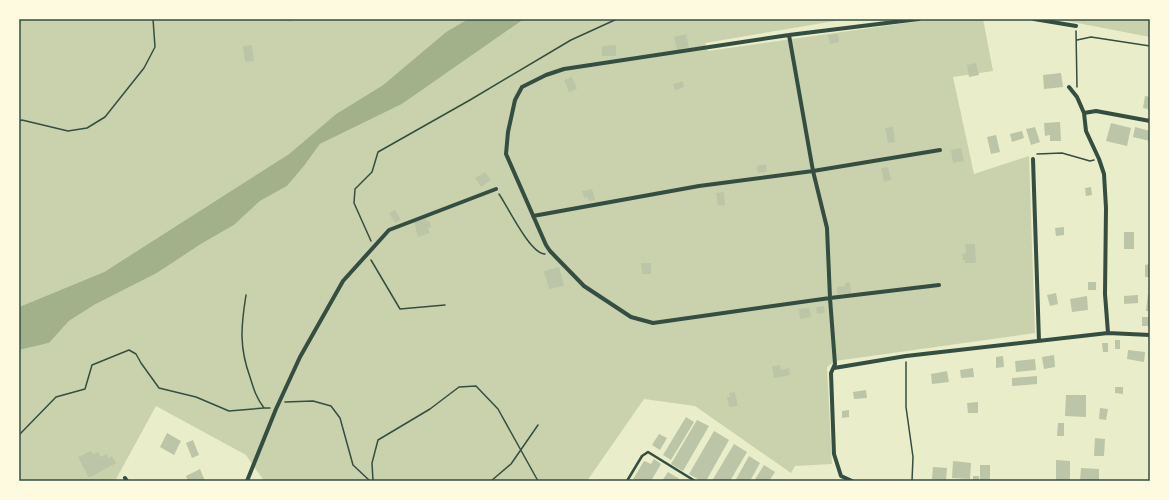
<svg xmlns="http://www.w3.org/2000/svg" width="1169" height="500" viewBox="0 0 1169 500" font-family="Helvetica,sans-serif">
  <rect width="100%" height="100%" fill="#e9edc9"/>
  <path fill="#cad2ad" d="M19,19H468L446,32L383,85L336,114L289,154L104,272L19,307Z
    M524,19H854L835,21L705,43L708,51L934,19H983L993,71L953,77L974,174L1029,156L1035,333L835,361L827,367L832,464L795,466L791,473L695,406L644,399L587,481H264L246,455L156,406L115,481H19V350L49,343L69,321L94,305L157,273L201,244L234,225L260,201L287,186L304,166L320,144L402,104Z
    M1056,19H1150V37L1067,21Z"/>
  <path fill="#a3b18a" d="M468,19H524L402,104L320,144L304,166L287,186L260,201L234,225L201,244L157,273L94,305L69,321L49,343L19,350V307L104,272L289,154L336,114L383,85L446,32Z"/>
  <path fill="#bcc5a7" d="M277,19H292V22Z
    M686,34L689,47L677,50L674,37Z
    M838,34L839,42L830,44L828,35Z
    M252,45L254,61L245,62L243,46Z
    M616,45V56H602V46Z
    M976,63L979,75L969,77L967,65Z
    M1061,73L1063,87L1044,89L1043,75Z
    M572,77L577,89L569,92L564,80Z
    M683,81L684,87L675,90L673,84Z
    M1145,96L1150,97V111H1148V109L1143,108Z
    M1060,122L1061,141H1050V135L1045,136L1044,123Z
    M1111,123L1131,128L1127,146L1106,141Z
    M893,127L895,142L888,143L885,128Z
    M1035,127L1040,142L1031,145L1026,129Z
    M1135,127L1150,131V141L1133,137Z
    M1022,131L1024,138L1012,142L1010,134Z
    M996,135L1000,152L991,154L987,137Z
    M961,148L964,161L953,163L951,150Z
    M766,164L767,172L758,173L757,166Z
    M888,167L891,180L884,182L881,168Z
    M485,172L491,180L481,187L475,178Z
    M1091,187L1092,195L1086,196L1085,188Z
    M592,189L595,200L589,201L587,197L584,198L582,191Z
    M724,192L725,205L718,206L716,193Z
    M395,210L401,220L395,223L389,213Z
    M426,218L427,221L429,220L431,227L428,228L430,233L418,237L414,222Z
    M1064,227V235L1056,236L1055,228Z
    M1124,232H1134V249H1124Z
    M965,244H975L976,263H965V260H963L962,254L966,253Z
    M641,263H651V274H642Z
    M1150,264V277H1145V265Z
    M559,267L564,286L549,289L544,271Z
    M850,282L851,293L837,294V287L845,286V283Z
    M1088,282H1096V290H1088Z
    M1056,293L1058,304L1050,306L1047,295Z
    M1148,294H1150V311H1146Z
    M1138,295V303L1124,304V296Z
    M1087,296L1088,310L1072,312L1070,299Z
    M824,306L825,313L817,314L816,307Z
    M809,308L811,317L800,319L799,309Z
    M1142,317H1150V326H1142Z
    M1115,340H1120V349H1115Z
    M1102,343H1108V352H1103Z
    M1128,350L1145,352L1144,362L1127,359Z
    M1054,355L1055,367L1044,369L1042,357Z
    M1003,356L1004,367L996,368V357Z
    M1035,359L1036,370L1016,372L1015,361Z
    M780,365L781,370L789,368L790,375L774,378L772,366Z
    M973,368L974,377L961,378L960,370Z
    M947,371L949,382L932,384L931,374Z
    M1037,376V384L1012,386V378Z
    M1115,387H1123V394L1115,393Z
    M866,390L867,398L854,399L853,392Z
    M735,392L738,406L729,407L727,397H730L729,393Z
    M1066,395H1086V417L1065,416Z
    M978,402V413H968L967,403Z
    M1100,408L1108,409L1106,420L1099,419Z
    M849,410V417L842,418V411Z
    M686,417L694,422L671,460L663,455Z
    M697,420L709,426L683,471L671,464Z
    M1058,423H1064V436H1057Z
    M714,431L729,440L706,481H701L689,474Z
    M167,433L181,441L174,455L160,447Z
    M659,434L667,438L660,450L652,445Z
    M1095,438L1105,439L1104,456H1094Z
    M193,440L199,455L192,458L186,443Z
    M734,444L747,452L730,481H712Z
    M91,451L93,454L98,452L101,457L107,454L108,458L112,456L116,463L89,478L78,457Z
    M749,456L760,463L750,481H735Z
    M654,459L661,464L651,481H632L644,461L651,464Z
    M1056,460L1070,461V481H1056Z
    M953,461L971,463L970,479L952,478Z
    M764,465L775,472L769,481H754Z
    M980,465H990V481H980Z
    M933,467L947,468L946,480L932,479Z
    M1081,468L1099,469V481H1080Z
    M200,469L205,481H188L186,476Z
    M668,472L681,480L680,481H662Z
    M973,476H979V481H973Z"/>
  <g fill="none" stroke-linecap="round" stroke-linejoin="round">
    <path stroke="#344e41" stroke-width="1.5" d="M1076,31L1077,87
      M1077,40L1091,37L1150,46
      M19,121L22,120L68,131L87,128L105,117L144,68L155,47L153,19
      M1037,154L1062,153L1090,161L1094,160
      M499,194C508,207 530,254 545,254
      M371,241L354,203L355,189L372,172L378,152L470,100L571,40L617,19
      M371,260L400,309L445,305
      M246,295C241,326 239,347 250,377C254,390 256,397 264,408H270
      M906,362V407L913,457L912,481
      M285,402L313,401L331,406L340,418L353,465L370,481
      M19,435L56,397L85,389L92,365L129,350L136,354L141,363L159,388L196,397L229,411L264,408
      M19,448V480
      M373,481L372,463L378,440L430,409L459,387L476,386L498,409L538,481
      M491,481L511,464L538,425"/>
    <path stroke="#344e41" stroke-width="2.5" d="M627,481L642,456L648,452L695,481"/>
    <path stroke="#344e41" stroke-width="4" d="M919,19L789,35L564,69L546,75L522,87L515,100L508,132L506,154L546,245L550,251L584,286L631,317L653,323L830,298L939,285
      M1034,19L1076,26
      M789,35L813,171L827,228L830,298L835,364L831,373L834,454L841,476L852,481
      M1069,87L1077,97L1084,113L1086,131L1099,159L1104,174L1106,208L1105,294L1108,333
      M1084,113L1096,111L1150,121
      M1033,159L1039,341
      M533,216L699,186L813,171L940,150
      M834,368L906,356L1108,333L1150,335
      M125,478L127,481
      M247,481L276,409L300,357L343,281L389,230L496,189"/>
  </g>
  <rect width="1169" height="500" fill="none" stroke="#fefae0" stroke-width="40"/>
  <rect x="20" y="20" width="1129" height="460" fill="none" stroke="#344e41" stroke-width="1.5"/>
</svg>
